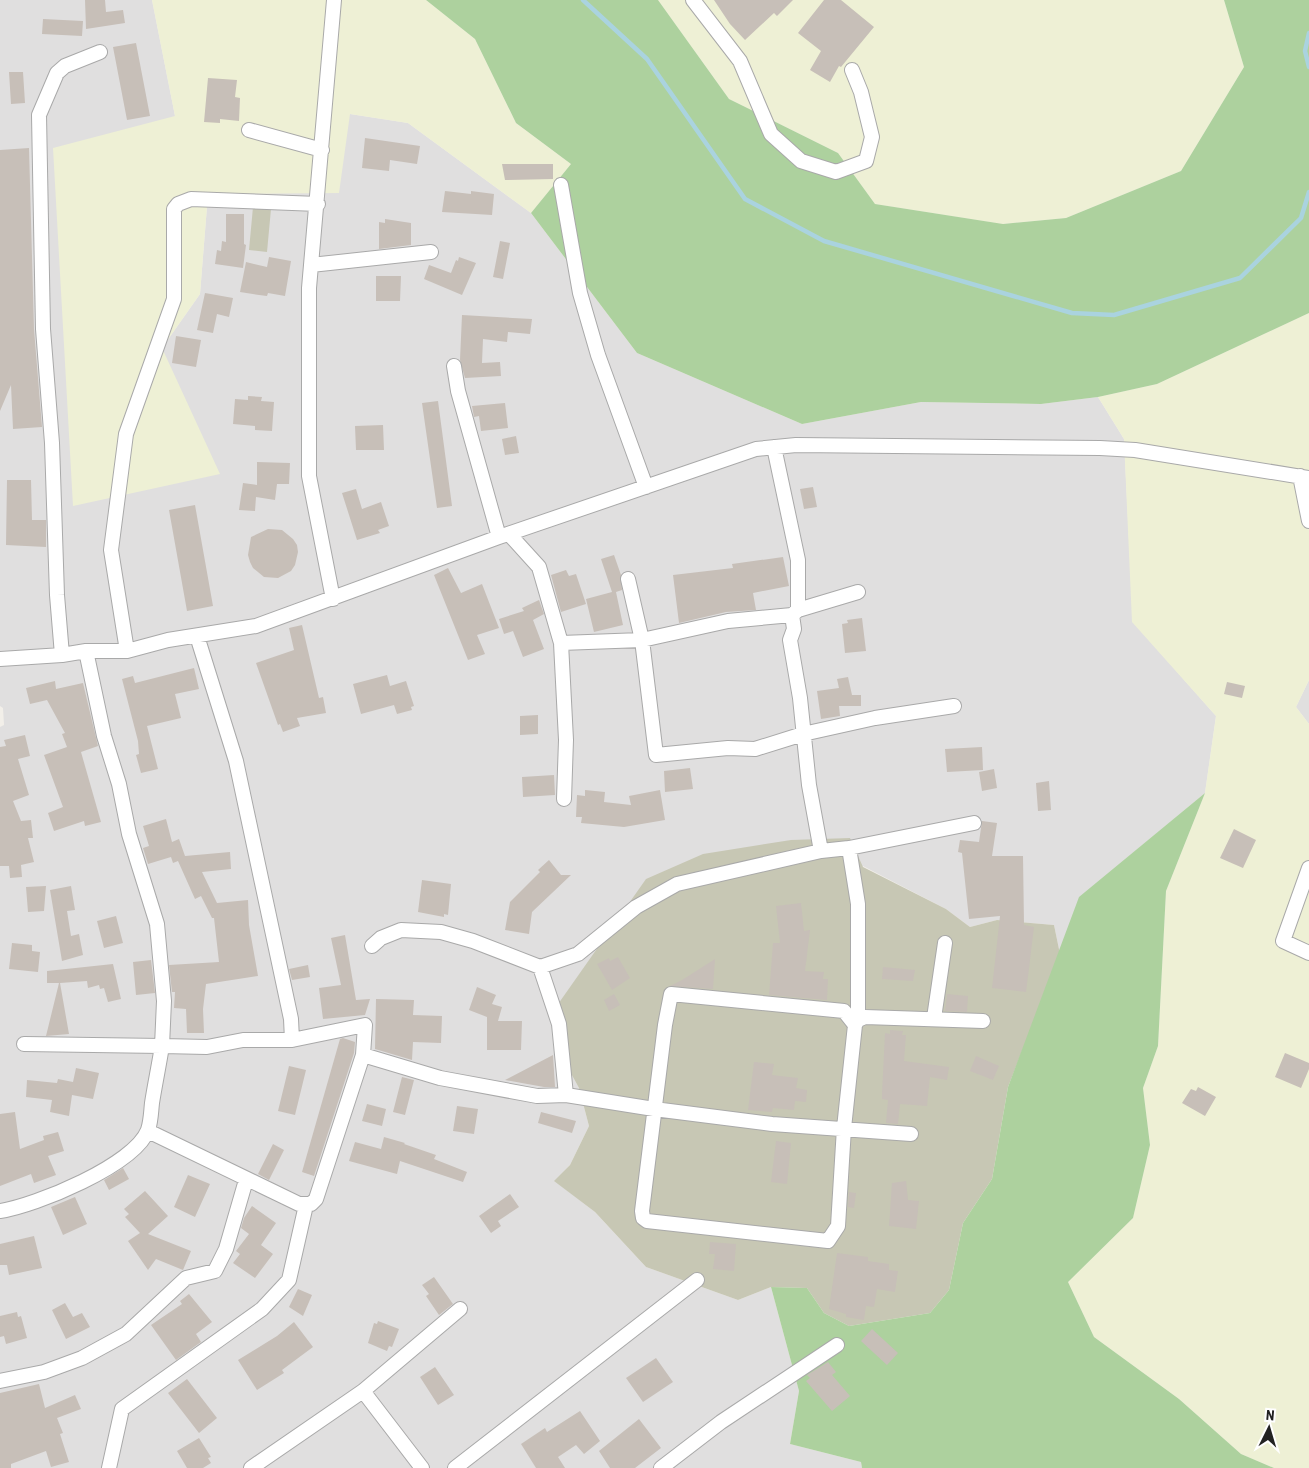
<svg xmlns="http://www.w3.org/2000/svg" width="1309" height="1468" viewBox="0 0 1309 1468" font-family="'Roboto Condensed',sans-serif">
  <rect width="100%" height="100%" fill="#f2efe9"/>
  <path fill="#e0dfdf" d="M0,0H152L175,116L162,348L200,294L208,194L350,114L408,123L531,213L637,353L802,424L921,402L1041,404L1098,397L1124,439L1133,622L1216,716L1205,793L1080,897L1060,954L1054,925L997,920L970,927L946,909L863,866L556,1046L579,1088L589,1126L570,1165L555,1181L595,1212L646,1267L738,1300L771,1287L799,1391L790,1444L861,1462L862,1468H0V727L4,725L3,708L0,706Z
    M1309,680V724L1296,707Z"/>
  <path fill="#c7c7b4" d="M253,207L271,209L267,252L249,250Z
    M850,838L863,867L946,909L970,927L997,920L1054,925L1060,954L1008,1087L992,1179L963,1223L949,1290L930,1313L849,1326L824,1313L807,1288L771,1287L738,1300L646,1267L595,1212L554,1181L570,1165L589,1126L579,1088L556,1046V1007L646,879L703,854L791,840Z"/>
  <path fill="#eef0d5" d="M152,0H426L475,39L516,123L571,164L531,213L408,123L350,114L339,193L208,194L200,294L162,348L220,474L73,506L53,148L175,116Z
    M658,0H1224L1244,67L1181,171L1066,218L1002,224L875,204L838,153L729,99Z
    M1309,313V680L1296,707L1309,724V1468H1274L1241,1454L1179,1399L1094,1337L1068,1282L1133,1218L1150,1145L1143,1088L1158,1046L1166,891L1205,793L1216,716L1132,622L1124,439L1098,397L1157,384Z"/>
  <path fill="#add19e" d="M426,0H658L729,99L838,153L875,204L1003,224L1066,218L1181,171L1244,67L1224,0H1309V313L1157,384L1098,397L1041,404L921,402L802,424L637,353L531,213L571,164L516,123L475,39Z
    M1205,793L1166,891L1158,1046L1143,1088L1150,1145L1133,1218L1068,1282L1094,1337L1179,1399L1241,1454L1274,1468H862L861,1462L790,1444L799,1391L771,1287L807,1288L824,1313L849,1326L930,1313L949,1290L963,1223L992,1179L1008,1087L1079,897Z"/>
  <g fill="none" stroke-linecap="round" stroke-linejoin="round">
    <path stroke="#aad3df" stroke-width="4.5" d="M583,0L647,59L745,199L824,241L1072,313L1114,315L1240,278L1301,218L1309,192
      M1309,33L1305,51L1309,67"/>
  </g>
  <path fill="#c7bfb8" d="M85,0H105L106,12L123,10L125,23L86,29Z
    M714,0H793L777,16L774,13L745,40L730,24Z
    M824,0H841L874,27L841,67L839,66L830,82L810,70L821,51L798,33Z
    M43,19L83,21L82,36L42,34Z
    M136,43L150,116L127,120L113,47Z
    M9,72H23L25,103L11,104Z
    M208,78L237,80L235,97L240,98L239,121L220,119V123L204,122Z
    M365,138L420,146L417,164L390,160L389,171L362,168Z
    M29,148L34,329L42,427L13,429L11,385L0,411V150Z
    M502,164H553V179L505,180Z
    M445,191L471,194V191L494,194L492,215L442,212Z
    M226,214H244V244L246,245L243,268L215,264L217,250L221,251L222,241L226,242Z
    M385,219L411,223V245L379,249V222L385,223Z
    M500,241L510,243L503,279L493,277Z
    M269,257L291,261L285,296L268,293L267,296L259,295L240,292L246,262L267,267Z
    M459,257L476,263L462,295L424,279L429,265L451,273L456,260L458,261Z
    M376,276H401L400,301H376Z
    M205,293L233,298L229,317L217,314L213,333L197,330Z
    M462,315L532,319L530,334L508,332L507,342L483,339L482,363L500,362L501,376L465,378L460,360Z
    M176,336L201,340L196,367L172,363Z
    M248,396L262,397L261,401L274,402L272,431L255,430V426L233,424L235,399L248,400Z
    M438,401L452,506L437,508L422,403Z
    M505,403L508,428L481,431L479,416L474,417L472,406Z
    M383,425L384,450H356L355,426Z
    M516,436L519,453L505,455L502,439Z
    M257,462L290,463L289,484H277L275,500L256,497L255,511L239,510L243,483L257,485Z
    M7,480H31L32,520H46V547L6,545Z
    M813,487L817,507L804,509L800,489Z
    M356,489L362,509L381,502L389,526L378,530L380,533L357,540L342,493Z
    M195,505L213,606L187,611L169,510Z
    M268,529L282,530L293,539L297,545L298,552L295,565L291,571L278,578L264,577L253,568L250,562L248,555L251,537Z
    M614,555L621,575L622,590L616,592L623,625L594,632L586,599L612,592L601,559Z
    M783,557L789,586L753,593L756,610L726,612L679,623L673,575L733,568L732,564Z
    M448,568L461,593L482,584L499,628L477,635L485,654L468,660L434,575Z
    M566,570L569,576L576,574L586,604L561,612L551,575Z
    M539,600L544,614L533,620L544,649L523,657L513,631L504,634L499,619L524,611L522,608Z
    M862,618L866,651L845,653L842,624L848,623L847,620Z
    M302,625L319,698L323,697L326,713L297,718L300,726L283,732L280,724L278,725L256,663L294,650L289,628Z
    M194,668L199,689L175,694L181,718L147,726L158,769L141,773L136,755L139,754L138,741L122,679L133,676L135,683Z
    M387,675L390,686L406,681L414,706L411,707L412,710L397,714L394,705L361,714L353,684Z
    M848,677L852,695H861V706H839L840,716L821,719L817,691L839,688L837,679Z
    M55,681L56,689L83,683L98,746L81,752L101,822L85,826L84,821L54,831L48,813L63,807L44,755L67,747L62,734L65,733L47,700L30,704L26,688Z
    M1227,682L1245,686L1242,698L1224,694Z
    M538,715V734L520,735V716Z
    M25,735L30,756L18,759L29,795L13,801L21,821L31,820L33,838H28L34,862L21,865L22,877L10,878L9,866H0V747L6,746L4,740Z
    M982,747L983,770L947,772L945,749Z
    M690,768L693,789L665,792L664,771Z
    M994,769L997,788L982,791L979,772Z
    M554,775L555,795L523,797L522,777Z
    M1049,781L1051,810L1038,811L1036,783Z
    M585,790L605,792L604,802L631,805L629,796L660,790L665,820L624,827L581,823L582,817H576L577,795L585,796Z
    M166,819L172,842L179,839L185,856L230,852L231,869L202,872L217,903L248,900L249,925L258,976L206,984L203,1009L204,1033H187L186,1009L174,1008L175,992H172L169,965L219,962L214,918H212L201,896L195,899L178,861L173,863L171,857L148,864L143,848L149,846L143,826Z
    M982,821L997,823L992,856H1023L1024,925L1034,927L1026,992L992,988L1000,916L969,919L962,853L958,852L960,840L979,842Z
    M1234,829L1256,840L1243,868L1220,858Z
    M549,860L561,875H571L532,912L529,934L505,930L510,902L540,872L538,870Z
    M422,880L451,884L448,915L444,914V917L418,912Z
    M46,886L44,911L28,912L26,887Z
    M71,886L75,910L67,911L71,936L79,934L83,955L62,961L50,890Z
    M801,903L804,931L810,930L805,971L824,972L823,979H828L827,1000L769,995L773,943H780L776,906Z
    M116,916L123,943L104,948L97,921Z
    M345,935L356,1000L370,999L365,1015L323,1019L319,988L341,985L331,938Z
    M12,943L32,945V951L40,952L38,972L9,969Z
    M618,957L630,978L612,990L597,964L609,958L610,961Z
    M715,959L713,989L670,986L682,980Z
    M151,960L155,993L136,995L133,962Z
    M113,964L121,999L108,1002L104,988L100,989L99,985L88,988L87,981L60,983L69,1034L46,1036L59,983H47V971Z
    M308,965L310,977L292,980L289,969Z
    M883,967L915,970L913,981L882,979Z
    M477,987L496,995L492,1004L502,1007L498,1021H522L521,1050H487V1017L469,1010Z
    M614,994L620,1005L609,1011L604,1000Z
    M947,994L968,996L967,1012L945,1011Z
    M376,999L414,1000L413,1015L442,1016L441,1043L413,1042L412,1060L375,1049Z
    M890,1030L903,1031L902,1035H906L904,1061L949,1067L947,1080L930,1077L927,1106L900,1104L898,1124L886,1123L888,1100L882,1099V1094L885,1033L890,1034Z
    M343,1038L355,1042L354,1053L314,1176L302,1172L340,1039Z
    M1285,1053L1309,1063V1069L1301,1088L1275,1077Z
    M553,1055L555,1087H544L505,1080Z
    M976,1056L999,1066L993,1080L970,1071Z
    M754,1062L774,1064L772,1075L798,1078L796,1088L807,1090L806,1102L795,1101L794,1110L773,1108L772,1112L748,1110Z
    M289,1066L306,1070L295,1115L278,1111Z
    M76,1068L99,1073L93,1099L72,1095L69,1116L50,1112L52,1100L26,1097L27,1080L57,1083L58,1079L73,1082Z
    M402,1077L414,1080L405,1115L393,1112Z
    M1198,1087L1216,1097L1205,1116L1182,1103L1191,1089L1196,1091Z
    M367,1104L386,1109L382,1126L362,1121Z
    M457,1106L478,1109L474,1134L453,1131Z
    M15,1112L20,1149L44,1140L43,1136L58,1132L64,1151L48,1156L56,1175L34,1183L31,1174L0,1186V1114Z
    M541,1112L576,1121L572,1133L538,1123Z
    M384,1137L405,1143L404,1144L436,1155L434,1159L467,1172L463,1182L400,1161L397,1174L349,1161L355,1142L381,1149Z
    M776,1141L791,1143L787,1184L771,1182Z
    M273,1144L284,1150L269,1180L258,1174Z
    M123,1168L129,1179L109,1190L104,1180Z
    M188,1175L210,1184L195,1217L174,1207Z
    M906,1181L908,1200L919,1201L916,1229L889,1226L892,1183Z
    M145,1191L168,1216L148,1234L191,1251L183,1270L156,1259L148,1270L128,1241L140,1233L125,1217L129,1214L124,1209Z
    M849,1192L856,1193L854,1208L848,1207Z
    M510,1194L519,1207L498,1221L501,1226L491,1233L479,1216Z
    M75,1197L87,1224L63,1235L51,1207Z
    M252,1206L276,1223L261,1245L273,1254L255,1278L233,1263L240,1254L236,1251L249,1234L241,1228L244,1218Z
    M34,1236L42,1268L9,1275L7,1265H0V1244Z
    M710,1242L736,1244L734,1271L713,1269L715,1254H709Z
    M837,1253L868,1257V1261L889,1264V1270L898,1271L895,1292L877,1289L874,1307L866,1306L864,1320L846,1317V1314L829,1309Z
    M434,1277L453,1304L439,1315L426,1296L429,1294L422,1285Z
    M298,1289L312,1295L303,1316L289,1307Z
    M189,1294L212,1322L196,1334L201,1342L176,1360L151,1325L182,1304L180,1301Z
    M65,1303L73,1317L82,1313L90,1327L66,1339L52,1310Z
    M17,1312L18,1317L21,1316L27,1338L6,1344L4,1336L0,1337V1316Z
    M378,1321L399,1329L392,1347L389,1346L387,1351L368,1343L374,1323L377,1324Z
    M294,1322L313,1347L282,1370L284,1373L257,1390L238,1360L277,1336Z
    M872,1329L898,1353L887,1365L861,1341Z
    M656,1358L673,1382L643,1402L626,1378Z
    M828,1362L836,1372L832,1375L850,1396L832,1411L806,1381L810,1378L807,1375Z
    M435,1367L454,1395L438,1405L420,1377Z
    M187,1379L217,1418L199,1433L168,1393Z
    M39,1384L45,1408L75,1395L81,1409L57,1418L63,1433L60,1434L69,1462L51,1467L46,1451L11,1464V1468H0V1393Z
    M580,1411L600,1441L584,1454L576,1445L558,1457L565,1468H536L521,1444L545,1428L547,1432Z
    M639,1419L661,1448L635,1468H610L599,1451Z
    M199,1438L211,1457L208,1458L211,1463L203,1468H187L177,1451Z"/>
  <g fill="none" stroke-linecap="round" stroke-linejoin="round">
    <g stroke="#a9a9a9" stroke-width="16">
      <path id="street" d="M693,0L740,61L771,134L801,161L836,172L866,161L872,137L861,92L852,70
        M249,130L322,150
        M561,185L580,293L598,355L646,487
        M311,265L334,0
        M454,366L458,391L499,537
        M774,447L798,560V610
        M1300,476L1309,521
        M509,534L539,567L561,643L566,740L564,799
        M628,579L642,640L656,755L728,748L755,749L803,734L875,718L954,706
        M333,599L309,476V288L311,265L431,252
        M197,636L236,761L291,1019L292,1040
        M561,643L642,640L728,621L792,615
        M127,651L111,550L126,434L174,299V209L178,204L191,199L318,204
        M62,655L57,595L52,443L43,329L39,115L57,73L65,66L100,52
        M0,659L62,655L86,651H127L168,640L256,626L499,537L756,449L796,445L1100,448L1135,450L1309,478
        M849,848L858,904V1020
        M821,851L809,785L800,698L790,640L794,629L792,615L798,610L858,592
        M1309,868L1283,941L1309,953
        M372,946L381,938L401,930L441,932L473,941L540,967L578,954L636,907L677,884L821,851L849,848L974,823
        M540,967L559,1024L566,1095
        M934,1018L945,943
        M855,1025L844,1011L671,994L665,1025L642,1211L643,1218L647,1221L828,1241L838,1226L844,1128L855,1025L858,1020L865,1017L983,1021
        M24,1044L162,1046L164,1001L157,924L129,834L119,784L104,736L86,651
        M363,1055L440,1078L537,1096L566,1095L654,1109L772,1124L911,1134
        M0,1211C35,1206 135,1165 148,1130C151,1121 151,1112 152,1103C155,1084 159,1065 162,1046L207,1047L243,1040H292L365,1025L363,1055L316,1199L311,1204H299L148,1131
        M0,1381L44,1372L82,1358L126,1334L186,1278L215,1271L226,1249L246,1180
        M363,1391L422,1468
        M109,1468L122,1409L262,1309L289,1280L306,1205
        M251,1468L363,1391L460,1309
        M455,1468L697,1280
        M661,1468L721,1422L837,1345"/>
    </g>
    <use href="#street" stroke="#fff" stroke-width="14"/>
  </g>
  <g transform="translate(1269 1428) rotate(5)" stroke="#ffffff" stroke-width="4" paint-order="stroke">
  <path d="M0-4L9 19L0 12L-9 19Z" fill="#222222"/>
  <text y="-8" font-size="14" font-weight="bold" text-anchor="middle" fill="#222222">N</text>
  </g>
</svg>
